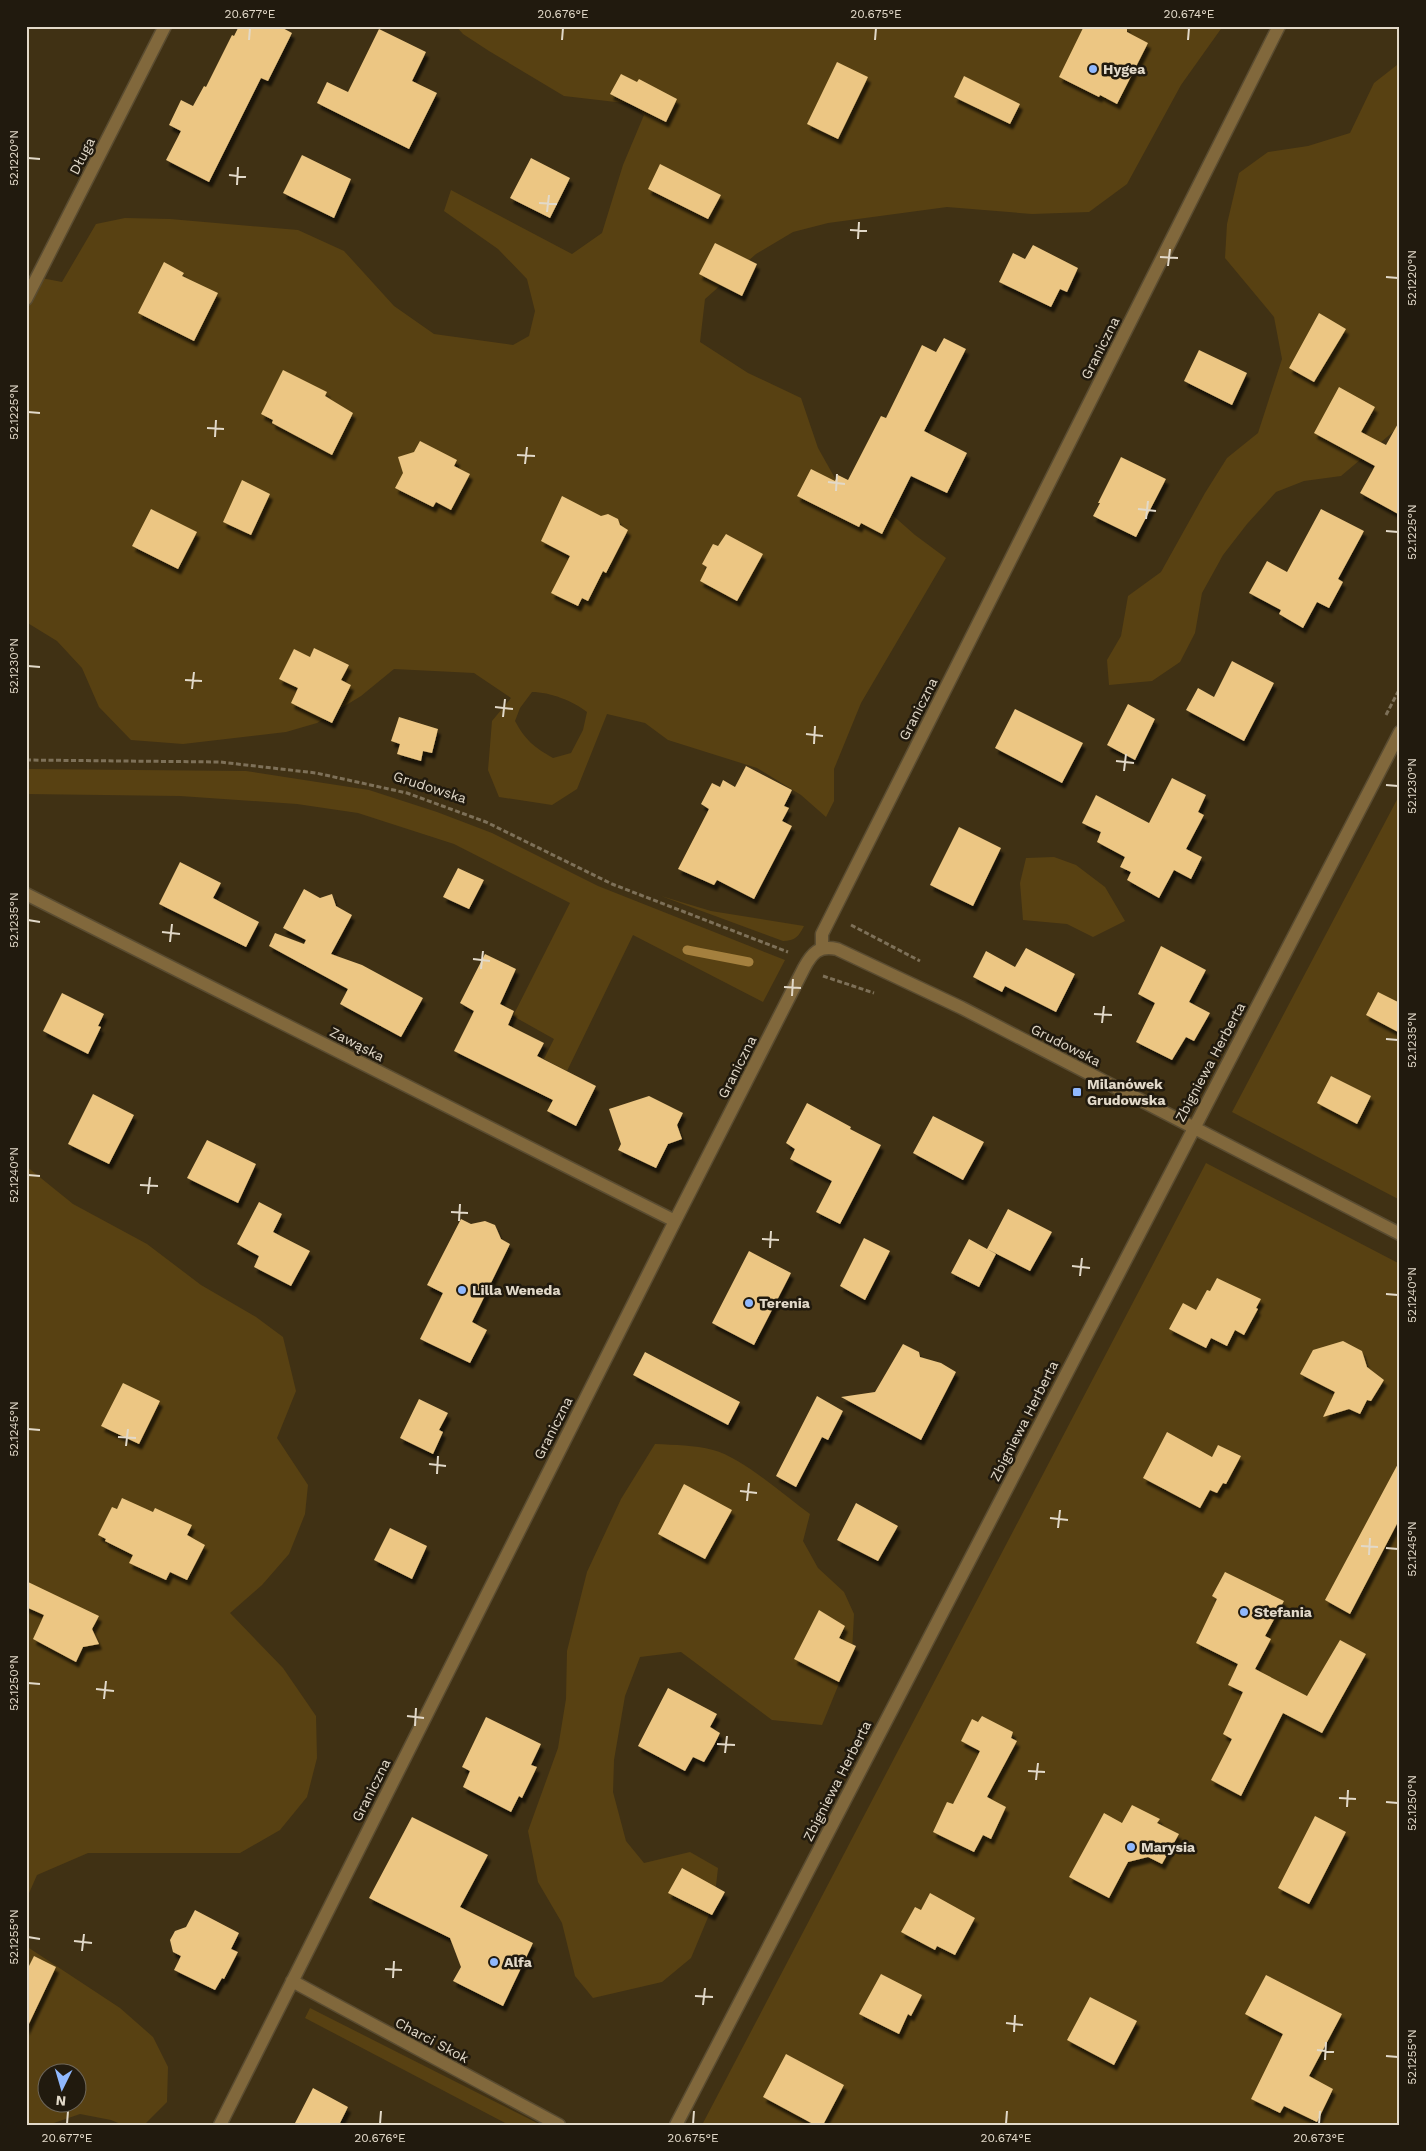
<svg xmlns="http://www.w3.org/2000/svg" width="1426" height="2151" viewBox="0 0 1426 2151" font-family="'Work Sans',sans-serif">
  <defs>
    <filter id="shadow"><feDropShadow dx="3" dy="5.5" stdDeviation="1" flood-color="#0009"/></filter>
  </defs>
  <rect width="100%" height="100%" fill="#403114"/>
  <path fill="#584112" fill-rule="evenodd" d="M456,26H1223L1181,85L1127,184L1089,212L1032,214L947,207L828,223L793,232L756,254L705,299L700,342L748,373L801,398L818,448L836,480L890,513L915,535L946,558L861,703L834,769V801L826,817L801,795L757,768L668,740L645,723L607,714L577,789L552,805L499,797L488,770L492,721L511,698L474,673L394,669L361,696L317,723L286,732L183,744L131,740L99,707L82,668L57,641L26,622V275L62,282L96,224L125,218L170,219L298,230L344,251L394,306L434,334L513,345L529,336L535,311L527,279L498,249L444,211L451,190L572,254L602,233L623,165L644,115L633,104L564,96L489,51L463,34ZM532,692C550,692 573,701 587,712L583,730L571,753L553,758C534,747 526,741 515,721L520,708Z
    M1397,65L1400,66V426L1341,476L1304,481L1276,492L1247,524L1223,555L1202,593L1195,633L1180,662L1152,681L1109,685L1107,660L1121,636L1128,596L1161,572L1205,493L1227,458L1258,433L1282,359L1274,317L1225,258L1227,224L1239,173L1268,152L1308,146L1350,133L1374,83Z
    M26,769L246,771L369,790L437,812L492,833L598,886L785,960L763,1002L633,935L567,1071L544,1059L554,1039L513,1016L570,903L454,844L358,813L297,804L180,796L26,794Z
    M1400,794V1200L1232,1112Z
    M1054,857L1076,865L1105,887L1125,921L1093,937L1067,924L1023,920L1020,883L1026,858Z
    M661,896L711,911L804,926C799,936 795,941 783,941Z
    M1206,1163L1400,1264V2125H702Z
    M26,1166L73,1204L147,1244L201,1285L256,1317L283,1337L296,1391L277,1438L308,1485L305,1514L289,1554L262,1585L230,1613L283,1668L316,1716L317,1758L307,1797L280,1830L240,1853H88L37,1875L26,1900Z
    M655,1444C675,1445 694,1445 713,1450C743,1458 785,1496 810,1514L803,1541L818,1568L844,1592L854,1614L852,1652L822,1725L772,1720L681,1652L640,1657L625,1696L614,1760L613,1792L626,1841L644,1863L690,1852L718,1868L714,1903L691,1958L662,1982L593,1998L575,1976L562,1923L538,1882L528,1831L558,1748L566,1699L567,1651L587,1572L621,1499Z
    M26,1946L120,2008L153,2037L168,2067L167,2102L144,2125H123L111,2120L80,2114L48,2125H26ZM48,2074H78V2104H48Z
    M310,2008L541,2125H509L305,2018Z"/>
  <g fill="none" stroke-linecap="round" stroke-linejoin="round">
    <path stroke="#a4803e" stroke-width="9" d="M687,950L749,962"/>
  </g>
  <path fill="#ecc683" filter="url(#shadow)" d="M239,26H279L292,33L268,81L261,78L209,182L166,160L181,131L169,125L181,100L193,106L204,86L206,87L232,35L234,36Z
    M1084,26H1127V32L1148,43L1117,104L1100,95L1099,97L1059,77Z
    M379,29L426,52L412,81L437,93L409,149L317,103L327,82L348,92Z
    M837,62L868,77L838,139L807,124Z
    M621,74L637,82L639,79L677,99L666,122L610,94Z
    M964,76L1020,104L1010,124L954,97Z
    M302,155L351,179L334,218L283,193Z
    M531,158L570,178L550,218L510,198Z
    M660,164L721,195L708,219L648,189Z
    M715,243L757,264L742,296L699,274Z
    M1033,245L1078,268L1067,292L1060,289L1051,307L999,282L1013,253L1025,259Z
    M164,262L184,273L182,276L218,293L194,341L138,313Z
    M1319,313L1346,329L1314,382L1289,368Z
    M944,338L966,349L924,431L967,453L947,493L911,476L882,534L861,523L859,527L797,496L811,469L835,481L838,475L848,480L881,416L886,418L922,345L936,352Z
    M1199,350L1247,373L1232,405L1184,381Z
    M283,370L327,392L325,396L353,413L332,455L272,423L273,420L261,414Z
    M1339,387L1375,407L1361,432L1386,445L1400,420V515L1360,493L1375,466L1314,433Z
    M420,441L457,460L454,466L470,474L451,510L436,502L433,507L395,488L403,473L398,457L414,452Z
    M1121,457L1166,479L1136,537L1093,516L1100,503H1098Z
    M242,480L270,494L251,535L223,522Z
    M562,496L601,516L608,514L618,519L620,525L628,530L606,573L603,571L588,601L582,598L578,606L551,593L570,556L541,541Z
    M151,509L197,532L178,569L132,546Z
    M1321,509L1364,531L1338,579L1343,582L1329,608L1317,602L1303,628L1279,614L1281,610L1249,593L1267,561L1287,572Z
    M726,534L763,554L737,601L700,581L707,567L702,564L713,544L718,546Z
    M314,648L349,665L341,680L351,685L332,723L291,703L298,688L279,679L294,649L310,657Z
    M1232,661L1274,683L1244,741L1186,710L1198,688L1214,697Z
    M1128,704L1155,719L1135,760L1107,745Z
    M1015,709L1083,743L1062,783L995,748Z
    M399,717L438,729L432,753L423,751L421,761L397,754L400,744L391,741Z
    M746,766L792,790L784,806L789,808L782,821L792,826L754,899L717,880L714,885L678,869L709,809L701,804L712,783L720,787L723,780L735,787Z
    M1172,778L1206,795L1198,812L1204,815L1186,849L1202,857L1191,879L1174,870L1159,898L1127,880L1131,872L1120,867L1125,857L1097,842L1101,832L1082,823L1096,795L1149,823Z
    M959,827L1001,848L973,906L930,885Z
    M180,862L221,883L213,898L259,922L246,947L159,904Z
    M458,868L484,880L469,909L443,897Z
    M304,889L320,898L332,894L336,906L352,915L331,954L362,965L423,998L401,1037L340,1004L348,989L269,946L275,933L304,944L306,940L283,928Z
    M1161,946L1206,970L1189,1002L1210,1013L1194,1041L1186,1037L1172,1060L1136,1042L1155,1003L1138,994Z
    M1026,948L1075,974L1056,1012L1005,986L1002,992L973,977L986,951L1015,967Z
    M485,954L516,969L500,1004L514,1011L508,1025L544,1043L537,1056L596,1086L576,1126L547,1111L553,1100L454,1051L474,1011L460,1003Z
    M1378,992L1400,1003V1033L1366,1015Z
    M62,993L104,1014L98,1026L101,1027L88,1054L43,1031Z
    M1331,1076L1371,1096L1357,1124L1317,1103Z
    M93,1094L134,1115L109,1164L68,1144Z
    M649,1096L683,1113L677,1125L682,1139L668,1144L656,1168L618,1150L621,1144L609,1109Z
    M807,1103L851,1127L850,1129L881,1145L840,1224L816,1212L832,1181L790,1159L795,1149L786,1143Z
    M933,1116L984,1142L963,1180L913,1153Z
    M207,1140L256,1164L238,1203L187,1178Z
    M259,1202L282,1214L273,1232L310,1251L291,1286L254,1267L259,1256L237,1244Z
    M1008,1209L1052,1232L1030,1271L987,1249Z
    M461,1219L471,1224L485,1221L495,1225L501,1239L510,1244L472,1322L487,1330L470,1363L420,1339L443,1293L427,1285Z
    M864,1238L890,1251L865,1300L840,1286Z
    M969,1239L996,1254L979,1287L951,1273Z
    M749,1251L791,1273L754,1345L712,1323Z
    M1217,1278L1261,1299L1256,1308L1258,1309L1244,1335L1235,1330L1227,1346L1211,1338L1206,1348L1169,1329L1183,1303L1196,1310L1207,1290L1210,1291Z
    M1343,1341L1362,1351L1367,1367L1384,1380L1371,1401L1367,1400L1360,1414L1349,1409L1323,1417L1335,1392L1300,1374L1313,1350Z
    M903,1344L919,1352L920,1357L941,1363L956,1372L921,1440L841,1397L875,1392Z
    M645,1352L740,1402L728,1425L633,1375Z
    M123,1383L160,1401L139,1444L101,1426Z
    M817,1396L843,1411L828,1440L822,1437L796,1487L776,1476Z
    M419,1399L448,1413L439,1430L443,1432L433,1454L400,1438Z
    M1167,1432L1212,1457L1218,1445L1241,1456L1226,1484L1223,1483L1217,1493L1210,1490L1200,1508L1143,1478Z
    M1400,1460V1518L1350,1614L1325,1600Z
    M684,1484L732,1510L705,1559L658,1534Z
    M122,1498L153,1512L155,1508L192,1525L187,1535L205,1545L187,1580L170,1572L166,1580L129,1563L133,1555L105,1541L106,1539L98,1535L112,1507L117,1509Z
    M856,1503L898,1526L878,1561L837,1540Z
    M390,1528L427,1546L412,1579L374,1560Z
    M1225,1572L1284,1601L1265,1636L1271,1639L1255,1669L1307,1696L1340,1640L1366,1654L1322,1733L1283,1713L1241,1796L1211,1780L1232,1739L1223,1734L1243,1692L1228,1685L1238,1664L1196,1643L1217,1599L1212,1596Z
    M26,1581L99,1616L92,1629L99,1644L83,1647L76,1662L33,1639L44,1615L26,1607Z
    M819,1610L845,1626L839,1638L856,1646L839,1682L794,1659Z
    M668,1688L717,1714L710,1727L720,1733L714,1745L704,1762L693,1757L685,1771L638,1746Z
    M982,1716L1013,1732L1011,1738L1017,1741L987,1797L1006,1807L991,1839L983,1835L974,1852L933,1832L947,1802L953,1804L980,1751L961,1741L972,1719L978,1722Z
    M486,1717L541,1744L531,1765L537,1767L522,1798L519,1796L511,1812L463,1787L470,1771L462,1767Z
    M1132,1805L1160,1819L1157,1823L1179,1834L1162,1864L1148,1857L1128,1862L1109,1898L1069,1877L1104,1813L1122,1823Z
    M1315,1816L1346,1832L1309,1904L1278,1888Z
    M412,1817L488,1855L460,1907L533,1943L503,2006L453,1981L461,1967L450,1938L369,1898Z
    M682,1868L725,1892L712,1915L668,1893Z
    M930,1893L975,1918L955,1955L937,1946L935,1950L901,1932L915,1907L921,1910Z
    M195,1910L239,1933L231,1949L238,1952L224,1979L222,1978L215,1990L174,1970L181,1956L173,1952L170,1940L175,1931L186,1927Z
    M34,1956L56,1967L26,2030V1972Z
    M881,1974L922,1995L911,2016L908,2014L899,2034L859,2014Z
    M1266,1975L1342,2014L1309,2076L1333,2089L1317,2122L1284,2106L1280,2113L1251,2099L1283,2034L1245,2014Z
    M1090,1997L1137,2021L1114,2065L1067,2040Z
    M786,2054L844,2085L823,2125H815L763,2097Z
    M313,2088L348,2107L339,2125H294Z"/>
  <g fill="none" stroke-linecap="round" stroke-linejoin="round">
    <g stroke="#5a4c31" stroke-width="15">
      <path id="minor" d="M26,299L165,26
        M26,894L675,1221
        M822,948V934L1279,26
        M292,1981L559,2125
        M220,2125L675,1221L804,968C812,953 819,945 837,949L962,1008L1400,1234
        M676,2125L1400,732"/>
    </g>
    <path stroke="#7d7058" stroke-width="3" stroke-dasharray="5 2.5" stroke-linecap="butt" d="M1386,715L1400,688
      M26,760L220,762L316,773L407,793L486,822L612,884L788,952
      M851,925L920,961
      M823,976L874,993"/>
    <use href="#minor" stroke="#81683c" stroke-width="12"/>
  </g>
  <path fill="none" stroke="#e2d9c9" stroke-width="2" d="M249,40L250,28M562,40L563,28M875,40L876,28M1188,40L1189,28M28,158L40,159M229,175L246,177M237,185L238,167M539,203L557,204M547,212L549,195M850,230L867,231M858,239L859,222M1160,257L1178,258M1168,266L1170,249M1386,277L1398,278M28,412L40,413M207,428L224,429M215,437L216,420M517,455L535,456M525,464L527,447M828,482L845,484M836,491L837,474M1138,509L1156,511M1146,519L1148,501M1386,531L1398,532M28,666L40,667M185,680L202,681M192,689L194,672M495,707L513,709M503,717L505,699M806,734L823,736M814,744L815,726M1116,761L1134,763M1124,771L1126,754M1386,785L1398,786M28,920L40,922M162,932L180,934M170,942L172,924M473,959L490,961M481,969L483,951M784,987L801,988M792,996L793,979M1094,1014L1112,1015M1102,1023L1104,1006M1386,1039L1398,1040M28,1175L40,1176M140,1185L158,1186M148,1194L150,1177M451,1212L468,1213M459,1221L460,1204M762,1239L779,1240M770,1248L771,1231M1072,1266L1090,1268M1080,1276L1082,1258M1386,1294L1398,1295M28,1429L40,1430M118,1437L136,1438M126,1446L128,1429M429,1464L446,1466M437,1474L438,1456M740,1491L757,1493M747,1501L749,1483M1050,1518L1068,1520M1058,1528L1060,1510M1361,1546L1378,1547M1386,1548L1398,1549M1369,1555L1370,1538M28,1683L40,1684M96,1689L114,1691M104,1699L106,1681M407,1716L424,1718M415,1726L416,1708M717,1744L735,1745M725,1753L727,1736M1028,1771L1045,1772M1036,1780L1038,1763M1339,1798L1356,1799M1386,1802L1398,1803M1347,1807L1348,1790M28,1937L40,1939M74,1941L92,1943M82,1951L84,1934M385,1969L402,1970M393,1978L394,1961M695,1996L713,1997M703,2005L705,1988M1006,2023L1023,2025M1014,2032L1015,2015M1317,2050L1334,2052M1386,2056L1398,2057M1325,2060L1326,2042M67,2124L68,2111M380,2124L381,2111M693,2124L694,2111M1006,2124L1007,2111M1319,2124L1320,2111"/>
  <g fill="#90b8fd" stroke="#211a0e" stroke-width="2">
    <circle cx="1093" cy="69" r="5"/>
    <rect x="1072" y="1087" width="10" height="10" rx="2.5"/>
    <circle cx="462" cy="1290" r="5"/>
    <circle cx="749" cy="1303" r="5"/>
    <circle cx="1244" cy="1612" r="5"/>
    <circle cx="1131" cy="1847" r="5"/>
    <circle cx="494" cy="1962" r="5"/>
  </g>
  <g text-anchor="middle" stroke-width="5" stroke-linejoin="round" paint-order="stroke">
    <g font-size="14" font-weight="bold" fill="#e2d9c9" stroke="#211a0e" text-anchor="start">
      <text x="1103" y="74">Hygea</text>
      <text x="1087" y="1089">Milanówek<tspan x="1087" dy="16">Grudowska</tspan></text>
      <text x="472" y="1295">Lilla Weneda</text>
      <text x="759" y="1308">Terenia</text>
      <text x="1254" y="1617">Stefania</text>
      <text x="1141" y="1852">Marysia</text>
      <text x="504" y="1967">Alfa</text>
    </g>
    <g font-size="14" fill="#e2d9c9" stroke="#211a0e">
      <text transform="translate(82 156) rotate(-63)" y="5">Długa</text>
      <text transform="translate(1100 348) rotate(-63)" y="5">Graniczna</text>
      <text transform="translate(918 709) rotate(-63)" y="5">Graniczna</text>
      <text transform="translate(430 787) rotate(18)" y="5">Grudowska</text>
      <text transform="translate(357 1044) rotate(27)" y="5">Zawąska</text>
      <text transform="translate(1066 1045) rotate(27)" y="5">Grudowska</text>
      <text transform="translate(1210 1062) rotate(-62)" y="5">Zbigniewa Herberta</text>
      <text transform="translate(737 1067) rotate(-63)" y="5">Graniczna</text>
      <text transform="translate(1024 1421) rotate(-63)" y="5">Zbigniewa Herberta</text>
      <text transform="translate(553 1428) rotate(-63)" y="5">Graniczna</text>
      <text transform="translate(837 1781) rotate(-63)" y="5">Zbigniewa Herberta</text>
      <text transform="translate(371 1790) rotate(-63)" y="5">Graniczna</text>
      <text transform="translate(432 2040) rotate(28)" y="5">Charci Skok</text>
    </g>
  </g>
  <rect width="1426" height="2151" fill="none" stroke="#211a0e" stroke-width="55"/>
  <g transform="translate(62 2088) rotate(185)"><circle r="24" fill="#211a0e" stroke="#6e6659"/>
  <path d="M0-4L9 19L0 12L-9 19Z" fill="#90b8fd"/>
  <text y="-8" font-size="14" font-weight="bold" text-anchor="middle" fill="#e2d9c9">N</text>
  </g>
  <rect x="28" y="28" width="1370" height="2096" fill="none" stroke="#e2d9c9" stroke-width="2"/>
  <g font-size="12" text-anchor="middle" fill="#e2d9c9">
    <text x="250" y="18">20.677°E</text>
    <text x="563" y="18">20.676°E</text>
    <text x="876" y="18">20.675°E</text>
    <text x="1189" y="18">20.674°E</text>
    <text transform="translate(14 158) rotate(-90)" y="4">52.1220°N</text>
    <text transform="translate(1412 278) rotate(-90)" y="4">52.1220°N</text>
    <text transform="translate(14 412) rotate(-90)" y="4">52.1225°N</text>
    <text transform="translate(1412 532) rotate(-90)" y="4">52.1225°N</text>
    <text transform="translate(14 666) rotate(-90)" y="4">52.1230°N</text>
    <text transform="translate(1412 786) rotate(-90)" y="4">52.1230°N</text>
    <text transform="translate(14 920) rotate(-90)" y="4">52.1235°N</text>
    <text transform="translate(1412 1040) rotate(-90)" y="4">52.1235°N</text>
    <text transform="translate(14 1175) rotate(-90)" y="4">52.1240°N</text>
    <text transform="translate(1412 1295) rotate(-90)" y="4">52.1240°N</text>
    <text transform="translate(14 1429) rotate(-90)" y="4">52.1245°N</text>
    <text transform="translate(1412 1549) rotate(-90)" y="4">52.1245°N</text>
    <text transform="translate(14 1683) rotate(-90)" y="4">52.1250°N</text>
    <text transform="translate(1412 1803) rotate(-90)" y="4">52.1250°N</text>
    <text transform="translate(14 1937) rotate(-90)" y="4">52.1255°N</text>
    <text transform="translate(1412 2057) rotate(-90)" y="4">52.1255°N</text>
    <text x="67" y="2142">20.677°E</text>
    <text x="380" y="2142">20.676°E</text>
    <text x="693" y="2142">20.675°E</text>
    <text x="1006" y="2142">20.674°E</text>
    <text x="1319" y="2142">20.673°E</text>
  </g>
</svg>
